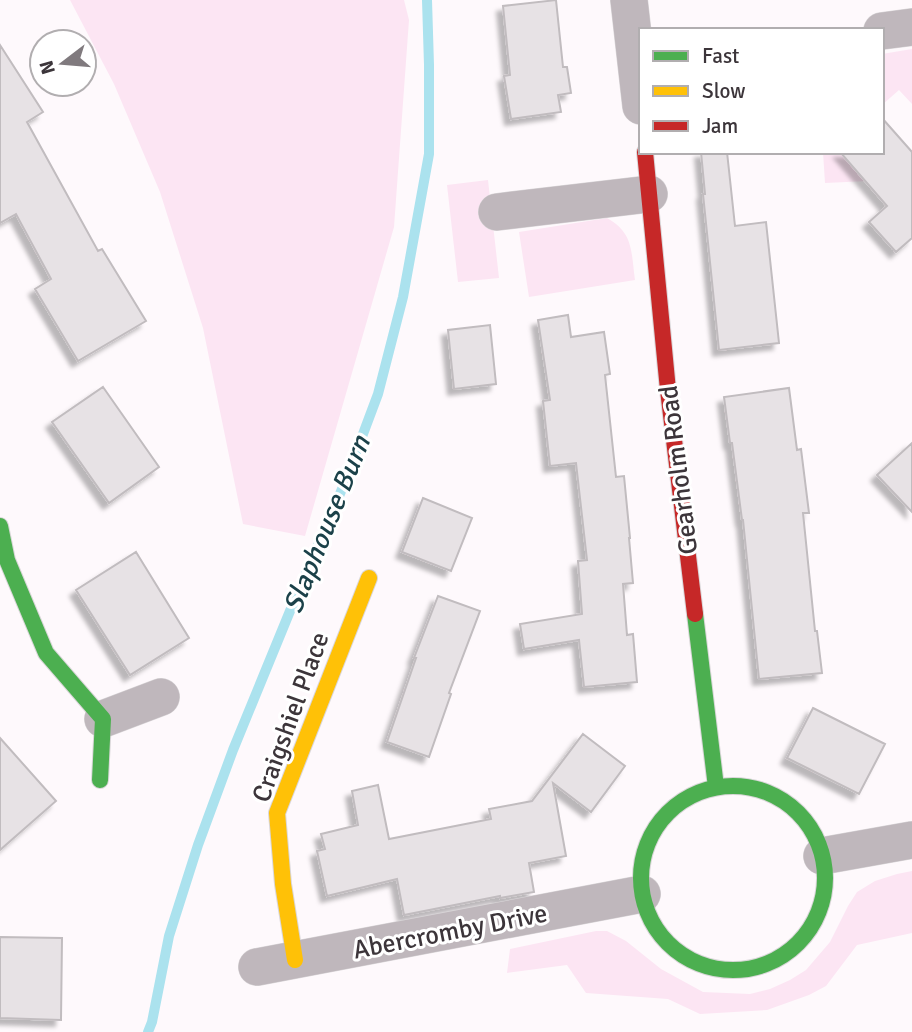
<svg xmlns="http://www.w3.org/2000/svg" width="912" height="1032" viewBox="0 0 912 1032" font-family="Signika,sans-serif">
  <defs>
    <filter id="shadow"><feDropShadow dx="-6" dy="6" stdDeviation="2" flood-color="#0004"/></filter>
  </defs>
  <rect width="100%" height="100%" fill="#fef9fc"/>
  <path fill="#fce5f3" d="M70,0H404L409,20L394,227L305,536L243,524L203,328L160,192L114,84Z
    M912,49V104L899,90L882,105V54Z
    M823,152H857L868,181L825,183Z
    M488,180L499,278L458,282L447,185Z
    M607,218C634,233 631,252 635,280L529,297L519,232Z
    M912,871V933L857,945L826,986L809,995L767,1010L700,1014L668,999L586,993L567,965L507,973L510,949L596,931H607L626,941L661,969L703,992L750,994L770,989L790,980L806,970L830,942L848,906L857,892L875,881L897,874Z"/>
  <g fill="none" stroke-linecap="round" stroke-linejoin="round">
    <path stroke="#abe2ee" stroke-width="10" d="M148,1032L152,1022L169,936L198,845L233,750L290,611L345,482L378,394L403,297L429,154V65L427,0"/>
  </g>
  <path fill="#e7e2e5" stroke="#c1bcbf" stroke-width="2" filter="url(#shadow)" d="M556,0L563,67H567L571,93L558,95L561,112L511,119L504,76L510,75L503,6Z
    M0,45L43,112L27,122L98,251L102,249L146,321L78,361L35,289L51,279L16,214L0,223Z
    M882,118L912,152V238L896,252L869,222L887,206L840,152H882Z
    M701,152H727L735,226L766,222L779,343L719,350L703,194H705Z
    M568,315L571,337L604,332L610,374L605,375L616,477L624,476L630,538H629L633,583L623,584L627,635L633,634L637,682L584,687L579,640L524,649L520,624L582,614L578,561L587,560L576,463L550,466L543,401L550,400L538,320Z
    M490,325L496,384L454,389L448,330Z
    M103,387L159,467L109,503L52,422Z
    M789,388L797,450L801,449L809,513H803L815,631H817L822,673L759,679L743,520H742L732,443H730L724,397Z
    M912,443V512L877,475Z
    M423,498L472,518L451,571L402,552Z
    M136,552L189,638L130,675L76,590Z
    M438,596L480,611L449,693L451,694L429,757L387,742L416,658H414Z
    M813,708L885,744L859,794L787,758Z
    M583,734L625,766L591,812L553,783L566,856L529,863L534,892L500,898V896L404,915L397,879L327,896L317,851L325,849L321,834L358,825L352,791L378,785L389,839L491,819L489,809L532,801Z
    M0,738L56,801L0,850Z
    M0,937L62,938L61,1020L0,1018Z"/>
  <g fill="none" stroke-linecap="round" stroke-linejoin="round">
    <g stroke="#dad7d9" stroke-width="38">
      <path id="street" d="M629,0L641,106
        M882,31L912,27
        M497,212L649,194
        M103,719L161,697
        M822,856L912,840
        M257,967L642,894"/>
    </g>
    <g stroke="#dad7d9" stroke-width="18">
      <path id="fast" d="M0,526L7,560L46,653L103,719L100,780
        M695,614L716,787
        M641 878a92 92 0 1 1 184 0a92 92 0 1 1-184 0Z"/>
    </g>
    <g stroke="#dad7d9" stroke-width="18">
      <path id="slow" d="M295,960L283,884L277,813L369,578"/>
    </g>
    <g stroke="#dad7d9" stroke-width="18">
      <path id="jam" d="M645,152L668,390L695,614"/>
    </g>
    <use href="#street" stroke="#bfb7bc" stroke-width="37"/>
    <use href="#fast" stroke="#4caf50" stroke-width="16"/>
    <use href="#slow" stroke="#ffc107" stroke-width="16"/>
    <use href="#jam" stroke="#c62828" stroke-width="16"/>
  </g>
  <g text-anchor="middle" stroke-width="6" stroke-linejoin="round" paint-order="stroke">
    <g font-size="26" fill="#3c353a" stroke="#fff">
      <text transform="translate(678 470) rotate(-97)" y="9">Gearholm Road</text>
      <text transform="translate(290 717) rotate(-70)" y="9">Craigshiel Place</text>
      <text transform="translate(450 931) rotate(-11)" y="9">Abercromby Drive</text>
    </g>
    <g font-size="28" font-style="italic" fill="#1b4149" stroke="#fff">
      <text transform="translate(326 524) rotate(-68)" y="10">Slaphouse Burn</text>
    </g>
  </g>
  <rect x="639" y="28" width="245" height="126" fill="#ffffff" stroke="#b1aeb0" stroke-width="2"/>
  <rect x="653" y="51" width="35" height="10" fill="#4caf50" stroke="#b1aeb0" stroke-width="2"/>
  <text x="702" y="63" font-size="21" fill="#3c353a">Fast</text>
  <rect x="653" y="86" width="35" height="10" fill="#ffc107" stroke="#b1aeb0" stroke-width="2"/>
  <text x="702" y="98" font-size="21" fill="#3c353a">Slow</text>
  <rect x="653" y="121" width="35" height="10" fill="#c62828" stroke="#b1aeb0" stroke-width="2"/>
  <text x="702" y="133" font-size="21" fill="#3c353a">Jam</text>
  <g transform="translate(63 63) rotate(254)"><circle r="33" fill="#ffffff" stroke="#b1aeb0" stroke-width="2"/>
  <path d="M0-5L12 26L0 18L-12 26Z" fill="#807a7e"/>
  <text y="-10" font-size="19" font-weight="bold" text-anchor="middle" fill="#3c353a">N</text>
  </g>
</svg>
